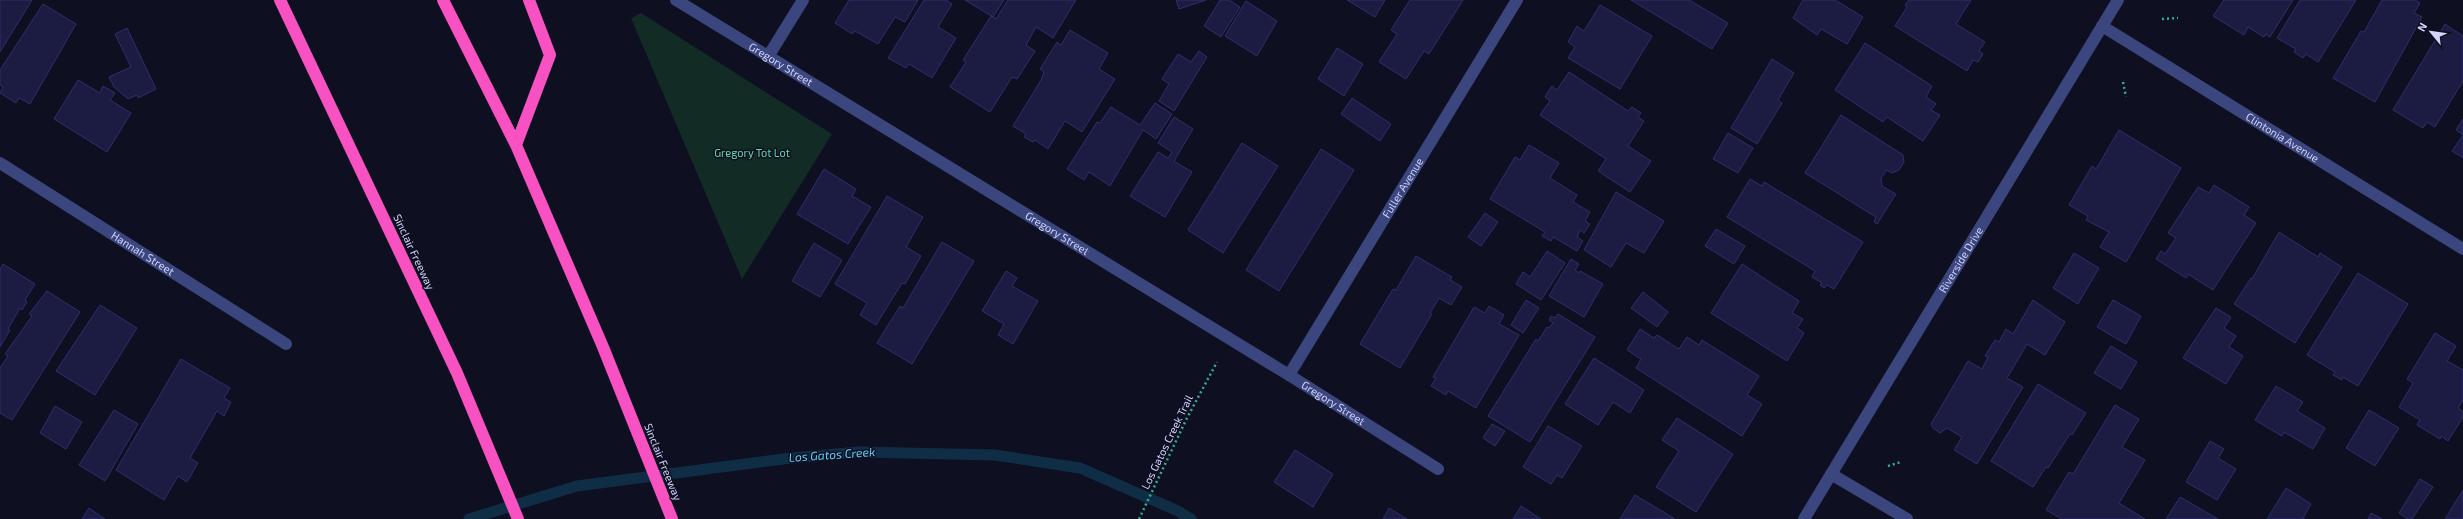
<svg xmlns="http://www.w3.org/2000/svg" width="2463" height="519" viewBox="0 0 2463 519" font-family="'Exo 2',sans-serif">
  <rect width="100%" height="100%" fill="#0e0f21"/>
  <path fill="#122b25" d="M641,13L832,134L742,279L631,18Z"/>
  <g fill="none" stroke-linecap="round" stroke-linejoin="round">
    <path stroke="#0f2e45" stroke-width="11" d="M469,519L577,486L791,458L859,452L995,455L1080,468L1178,511L1191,519"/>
  </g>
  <path fill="#1c1b41" stroke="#2f2e6c" d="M0,0H32L0,52Z
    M849,0H918L905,22L895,17L878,44L855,31L852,34L835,23Z
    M924,0H946L952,4L938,27L956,38L932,78L909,64L906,68L888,58Z
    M965,0H1004L993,17Z
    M1008,0H1076L1053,38L1036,27L1026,45L1035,51L1017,79L1012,77L990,112L950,87L966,62L963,60L991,16L996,19Z
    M1176,0H1206L1179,9Z
    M1220,0H1229L1240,7L1221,37L1204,26Z
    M1347,0H1385L1375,17Z
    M1410,0H1463L1429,54L1424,51L1406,79L1379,62L1397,34L1391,30Z
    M1631,0H1689L1728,23L1712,49Z
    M1803,0H1835L1863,17L1847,44L1821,29L1817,35L1793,18Z
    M1909,0H1971L1956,24L1985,42L1979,51L1983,54L1978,62L1973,60L1967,71L1895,26L1907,7L1905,5Z
    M2224,0H2293L2270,37L2265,34L2264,37L2248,27L2244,35L2213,16Z
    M2300,0H2356L2318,62L2306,54L2303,58L2294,52L2296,49L2277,38Z
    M2382,0H2415L2420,3L2414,13L2422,17L2375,102L2333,78L2361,31L2364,32Z
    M1246,1L1277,21L1257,56L1225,36Z
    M43,4L76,24L30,104L19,98L16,103L0,93L3,87L0,85V70Z
    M1600,5L1652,36L1620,89L1568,58L1575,47L1568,42L1577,26L1584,31Z
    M2445,24L2463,36V81L2435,127L2427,122L2423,128L2393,110Z
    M127,28L156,89L138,98L137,95L128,99L114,87L109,77L131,67L115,34Z
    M1070,30L1108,53L1099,69L1115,79L1082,132L1065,121L1048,149L1035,140L1033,142L1024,137L1026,134L1013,126L1041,80L1044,72L1040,69L1057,42L1061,45Z
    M1865,43L1932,86L1926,97L1936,104L1931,110L1940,115L1923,141L1887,117L1883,122L1835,90Z
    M1337,48L1363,64L1344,96L1318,79Z
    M1199,51L1207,57L1174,111L1159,101L1169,84L1162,79L1178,54L1191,62Z
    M1772,59L1794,73L1778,100L1782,103L1757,144L1731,128Z
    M1569,72L1628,111L1632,107L1641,113L1638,117L1644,121L1628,146L1651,161L1630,192L1598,171L1606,159L1540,115L1550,101L1545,97L1552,86L1557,90Z
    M78,80L100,93L103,86L115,93L110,100L131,113L107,152L54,119Z
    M1352,98L1391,124L1380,141L1341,114Z
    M1155,103L1172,114L1156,139L1143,130L1110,186L1089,172L1084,180L1067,169L1097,122L1100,123L1111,107L1140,125Z
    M1841,115L1903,155L1904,162L1899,170L1892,173L1887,170L1881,178L1882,186L1896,194L1877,224L1874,222L1876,217L1805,173Z
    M1174,117L1193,129L1174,161L1192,172L1165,217L1130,196L1158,152L1168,158L1172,152L1158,143Z
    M2463,119V158L2452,151L2463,135L2456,130Z
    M2119,130L2181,168L2126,262L2100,247L2109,232L2086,220L2088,216L2069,205L2092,166L2096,169Z
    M1728,133L1753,148L1738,173L1713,159Z
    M1242,143L1278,166L1223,253L1188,230Z
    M1529,145L1559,163L1550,178L1577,195L1573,202L1590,212L1585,221L1590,224L1584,233L1580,230L1577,237L1583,241L1577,251L1553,237L1551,241L1542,236L1545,232L1490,199L1515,157L1520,160Z
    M1321,149L1354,170L1279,291L1246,270Z
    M824,169L856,189L852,196L871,207L848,244L797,214Z
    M1750,179L1762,186L1764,182L1863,242L1834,289L1827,285L1824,288L1820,285L1822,283L1812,277L1815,271L1727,217Z
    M2214,185L2249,207L2244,215L2256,223L2213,290L2188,274L2186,278L2156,259L2161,251L2165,254L2176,238L2168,233L2198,187L2209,193Z
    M1616,192L1664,221L1644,253L1626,243L1611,267L1584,250Z
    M887,196L923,217L906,247L921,256L905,284L902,283L876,325L860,315L867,303L835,284Z
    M1485,213L1498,222L1481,246L1468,237Z
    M1716,229L1745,246L1734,264L1705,246Z
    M2279,232L2318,257L2320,253L2342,267L2295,343L2234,304L2251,278L2252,279Z
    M942,242L974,261L912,364L877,343L900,306L903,308Z
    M814,243L842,260L820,297L792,281Z
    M1547,251L1565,263L1541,300L1516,284L1523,272L1530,277Z
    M2074,253L2099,268L2078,304L2053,288Z
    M1416,256L1452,277L1450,280L1462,287L1451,305L1439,298L1430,313L1432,314L1400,368L1360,344L1393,289L1396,290Z
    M1571,259L1579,264L1575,270L1579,273L1580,271L1603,284L1584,317L1549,296Z
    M3,264L35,284L25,300L27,302L22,310L20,308L8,329L10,330L0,347V270Z
    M1742,264L1799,301L1792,313L1803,319L1797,328L1804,333L1787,361L1711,313Z
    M1006,271L1017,278L1012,286L1038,301L1013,344L998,335L1004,324L982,311Z
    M2358,273L2408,304L2358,386L2343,377L2342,380L2333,375L2335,372L2307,355Z
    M47,291L80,312L12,420L0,413V368L8,356L5,354L32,316L29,314Z
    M1643,292L1668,312L1657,327L1631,308Z
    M1526,300L1539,308L1523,333L1511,325Z
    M2033,300L2065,322L2045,355L2027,344L2007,378L2023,387L1977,464L1954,450L1962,437L1947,428L1940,433L1933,428L1931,424L1968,361L1982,369L1988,357L1985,356L1995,340L1999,342L2006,329L2013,334Z
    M2113,300L2141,316L2126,344L2097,327Z
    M100,305L137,328L95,395L56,371Z
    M1489,306L1504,315L1499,324L1519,335L1476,408L1448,391L1446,395L1431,386L1436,378L1433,377L1474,307L1485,313Z
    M2216,308L2231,317L2224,328L2236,336L2229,347L2243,356L2226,384L2183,358Z
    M1558,314L1595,337L1530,442L1488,416L1536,339L1538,341L1547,327L1549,328L1553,323L1549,320L1551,316L1555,318Z
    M1640,329L1654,338L1657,335L1679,349L1687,337L1699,345L1702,340L1759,376L1747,395L1762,404L1742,436L1636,368L1641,359L1627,350Z
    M2435,333L2456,346L2447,361L2463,370V400L2458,408L2463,412V417L2448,441L2441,436L2440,439L2417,425L2420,420L2399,407L2413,383L2407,379Z
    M2111,346L2137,362L2121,389L2094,373Z
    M1594,358L1644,390L1630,413L1613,402L1598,425L1565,404Z
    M181,359L230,388L224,398L231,402L224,416L217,411L190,458L198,463L187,482L178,476L164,500L116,470Z
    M2038,384L2086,413L2072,435L2070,434L2048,468L2046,467L2033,487L1991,461Z
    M2276,386L2303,402L2297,411L2325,428L2313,449L2284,432L2282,436L2255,420Z
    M2115,405L2139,419L2122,447L2145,460L2119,503L2145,519H2062L2046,510L2069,472L2073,474Z
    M55,406L82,422L66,449L40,433Z
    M114,410L138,424L105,481L79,465Z
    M2369,410L2399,428L2375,466L2346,448Z
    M1677,418L1733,454L1696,512L1656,487L1679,451L1662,440Z
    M1492,424L1505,431L1495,446L1483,438Z
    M1548,426L1582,446L1562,478L1557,475L1551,484L1523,467Z
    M2210,441L2224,449L2218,458L2236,469L2217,500L2186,482Z
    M1295,450L1333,474L1313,507L1274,482Z
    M2420,479L2433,487L2412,519H2408L2399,513Z
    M2286,488L2311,504L2303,518L2305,519H2267Z
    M2463,490V519H2445Z
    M1635,495L1675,519H1620Z
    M2180,497L2218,519H2166Z
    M1521,506L1541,519H1513Z
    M89,508L105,519H82Z
    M1389,508L1407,519H1383Z
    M2371,513L2382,519H2368Z"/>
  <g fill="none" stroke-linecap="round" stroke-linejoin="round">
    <path stroke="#33ae8f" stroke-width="2.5" stroke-dasharray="2 3" stroke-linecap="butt" d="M2162,19L2178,18
      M2123,82L2126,97
      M1888,466L1901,462
      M1139,519L1187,418L1217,362"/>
    <g stroke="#3b467e" stroke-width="12">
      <path id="s1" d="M676,0L1289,375L1438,469"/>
      <path id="s2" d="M2102,26L2463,249"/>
      <path d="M769,55L803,0"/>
      <path id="s3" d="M0,163L286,344"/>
      <path id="s4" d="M1289,375L1517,0"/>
      <path d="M1831,474L1907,519"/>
      <path id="s5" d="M1804,519L2118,0"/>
    </g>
    <path stroke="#f851c1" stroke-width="12" d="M280,0L457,373L518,519
      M443,0L516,145L603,347L672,519
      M516,145L550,55L529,0"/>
  </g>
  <g text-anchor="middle" stroke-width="3" stroke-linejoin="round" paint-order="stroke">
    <g font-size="11" fill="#d1d4fd" stroke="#0e0f21">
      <text dy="4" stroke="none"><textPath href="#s1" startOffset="123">Gregory Street</textPath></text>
      <text dy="4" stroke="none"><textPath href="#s2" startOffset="212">Clintonia Avenue</textPath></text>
      <text dy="4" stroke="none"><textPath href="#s4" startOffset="219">Fuller Avenue</textPath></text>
      <text dy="4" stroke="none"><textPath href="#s1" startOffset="447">Gregory Street</textPath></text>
      <text transform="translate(414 252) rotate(65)" y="4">Sinclair Freeway</text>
      <text dy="4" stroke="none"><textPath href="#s3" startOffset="169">Hannah Street</textPath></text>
      <text dy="4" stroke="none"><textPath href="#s5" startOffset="303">Riverside Drive</textPath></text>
      <text dy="4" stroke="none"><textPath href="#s1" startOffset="771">Gregory Street</textPath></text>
      <text transform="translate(1167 442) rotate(-64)" y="4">Los Gatos Creek Trail</text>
      <text transform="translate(663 462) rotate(68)" y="4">Sinclair Freeway</text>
    </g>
    <g font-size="11" fill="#60daa4" stroke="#0e0f21">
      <text x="752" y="157">Gregory Tot Lot</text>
    </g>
    <g font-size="12" font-style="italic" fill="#63d0f9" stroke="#0e0f21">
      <text transform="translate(832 455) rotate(-4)" y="4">Los Gatos Creek</text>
    </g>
  </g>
  <g transform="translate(2431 32) rotate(299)" stroke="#0e0f21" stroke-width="3" paint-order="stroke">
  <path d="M0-3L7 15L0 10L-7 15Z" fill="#d1d4fd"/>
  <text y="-6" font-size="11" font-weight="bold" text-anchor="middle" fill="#d1d4fd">N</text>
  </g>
</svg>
